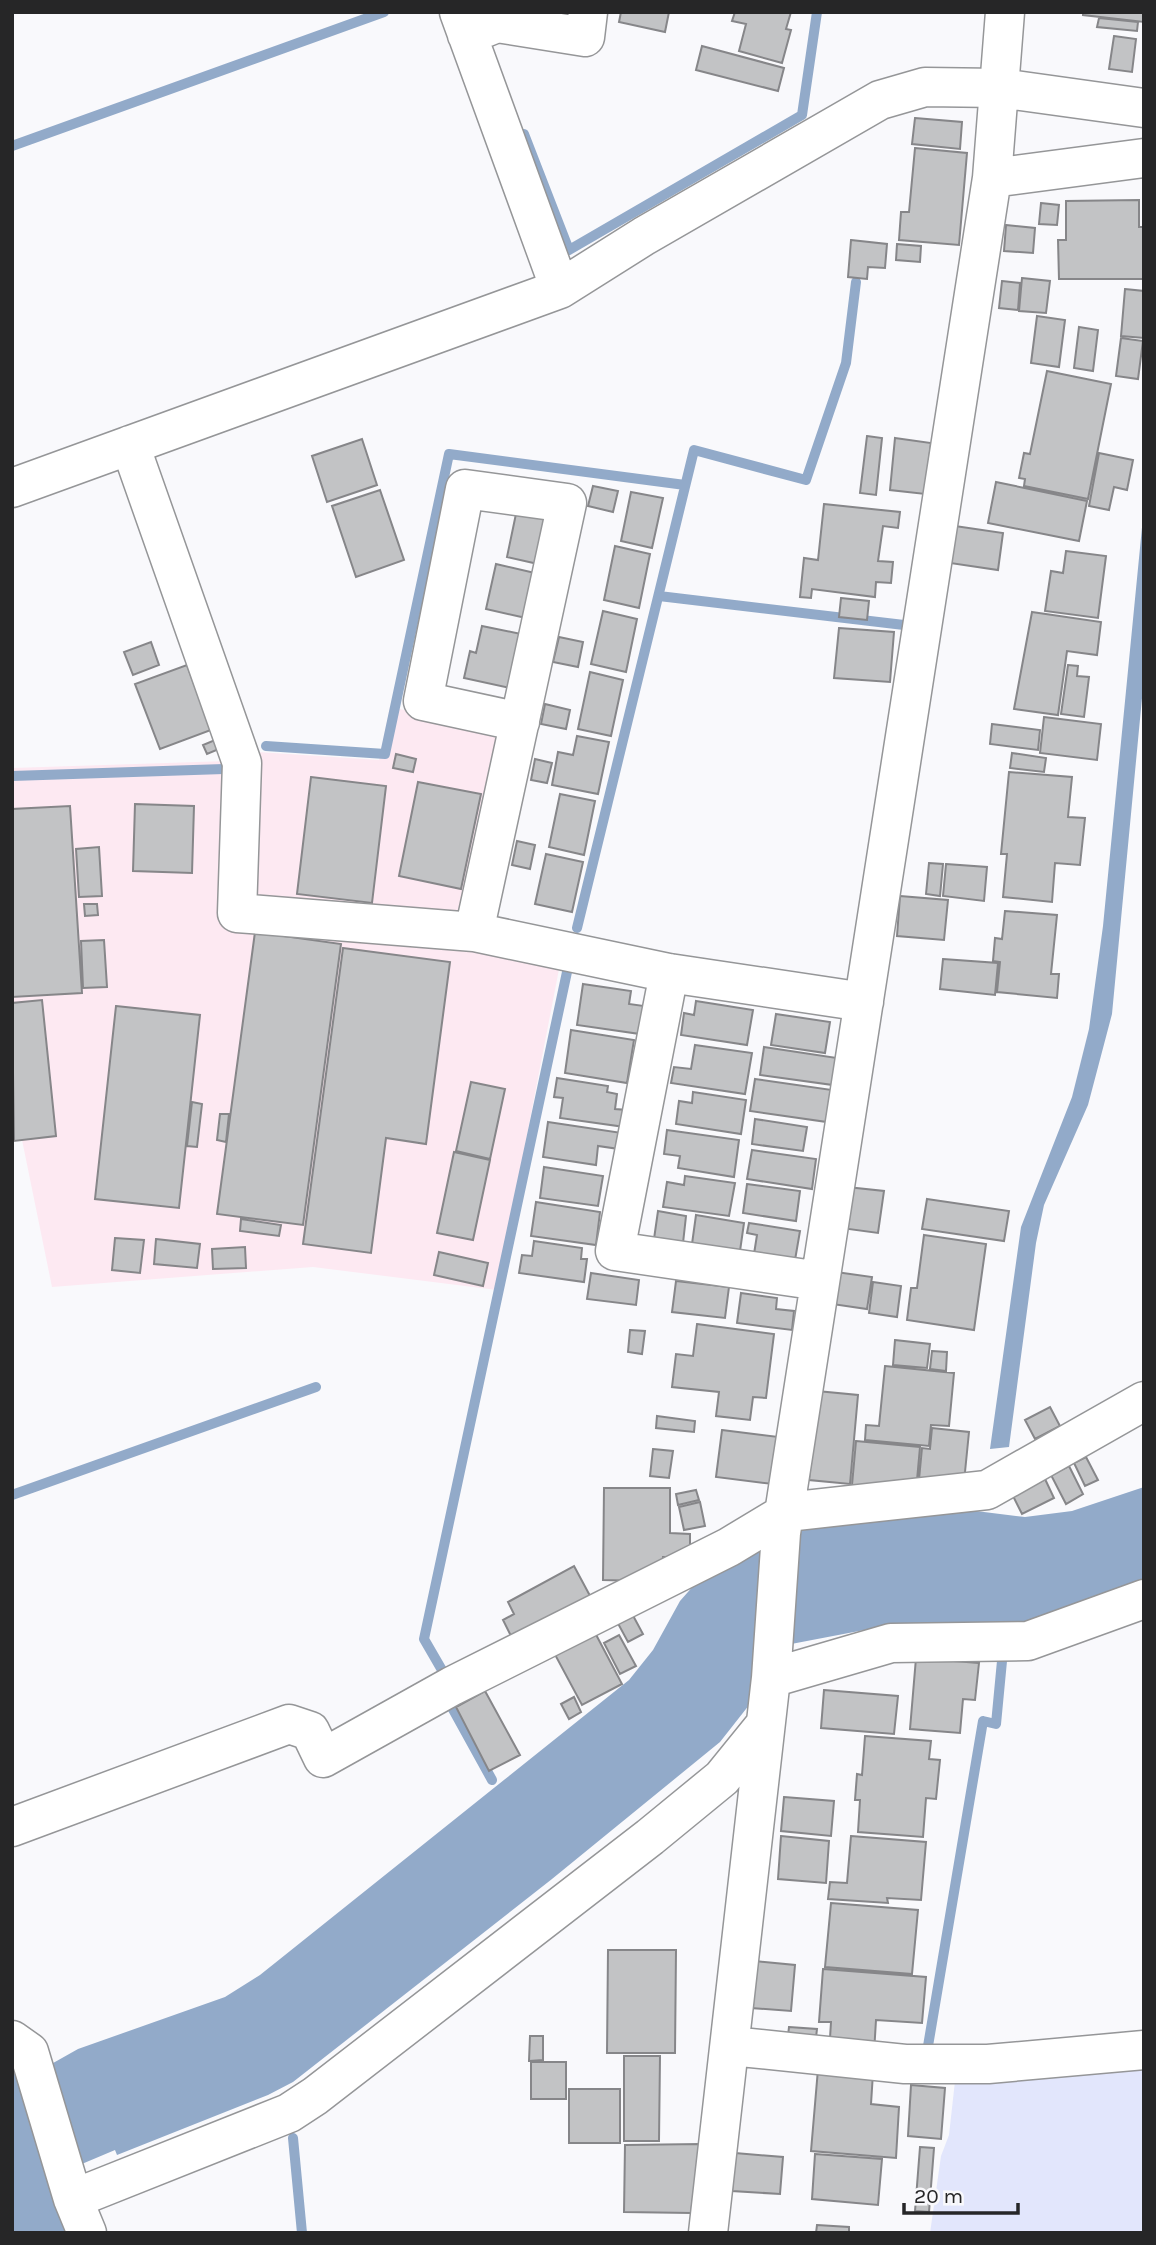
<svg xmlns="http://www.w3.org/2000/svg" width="1156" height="2245" viewBox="0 0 1156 2245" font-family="Karla,sans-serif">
  <rect width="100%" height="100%" fill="#f9f9fc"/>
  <path fill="#fde9f2" d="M390,707L490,728L502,746L458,940L560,964L497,1290L313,1267L52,1287L21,1135L12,1137V768L228,761L258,752L379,760Z"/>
  <path fill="#e2e6fc" d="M1144,2059V2233H930L941,2156L949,2135L955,2081Z"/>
  <path fill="#92aac9" d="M1144,507V677L1112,1014L1088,1105L1044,1205L1036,1243L1009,1447L990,1449L1021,1227L1072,1097L1089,1029L1103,926Z
    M1144,1487V1588L1024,1622L880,1627L786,1645L757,1695L720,1742L552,1879L293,2082L268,2095L117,2155L115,2150L51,2177L73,2233H12V2072L23,2080L78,2049L225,1997L260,1975L629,1680L653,1650L680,1601L695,1584L802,1527L968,1510L1025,1517L1072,1511Z"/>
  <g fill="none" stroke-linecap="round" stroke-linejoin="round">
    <path stroke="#92aac9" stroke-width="10" d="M524,134L569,250L802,115L817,12
      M12,146L384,12
      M659,596L904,625
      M266,746L385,754L449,454L685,485
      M12,776L224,769
      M577,928L694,450L806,480L846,363L856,282
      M12,1495L316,1387
      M446,1677L424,1639L567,972
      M449,1702L492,1780
      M928,2046L983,1721L996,1724L1002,1661
      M293,2138L302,2233"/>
  </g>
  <path fill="#c2c3c5" stroke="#868689" stroke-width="2" d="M621,12H669L665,32L619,22Z
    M735,12H791L786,29L791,30L782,63L739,51L746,24L732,21Z
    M1083,12H1144V22L1083,15Z
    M1099,18L1138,22L1137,31L1097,27Z
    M1114,36L1136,39L1132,72L1109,69Z
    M702,46L784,68L778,91L696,70Z
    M915,118L962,122L960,149L912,144Z
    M915,148L967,153L959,245L899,240L901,212H909Z
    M1139,200V227H1144V279H1059L1058,240H1066V201Z
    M1041,203L1059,205L1057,225L1039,224Z
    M1006,225L1035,228L1033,253L1004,251Z
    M851,240L887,244L885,268L868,267L867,279L848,277Z
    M897,244L921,246L920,262L896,260Z
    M1022,278L1050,281L1046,313L1019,311Z
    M1002,281L1020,283L1018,310L999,308Z
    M1125,289L1144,291V338L1121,336Z
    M1037,316L1065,320L1059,367L1031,363Z
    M1079,327L1098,330L1093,371L1074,368Z
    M1121,338L1143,341L1138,379L1116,376Z
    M1047,371L1111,384L1088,499L1024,486L1025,479L1019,478L1024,453L1030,454Z
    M867,436L882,438L876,495L860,493Z
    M895,438L931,443L925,494L890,490Z
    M362,439L377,485L327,502L312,456Z
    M1099,453L1133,460L1127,490L1114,487L1109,510L1089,506Z
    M996,482L1087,501L1079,541L988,523Z
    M593,486L618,491L613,512L588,506Z
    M380,490L404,560L356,577L332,506Z
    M631,492L663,498L652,548L621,541Z
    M824,504L900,512L898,528L883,526L878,561L893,562L891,583L876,582L875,597L812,589L811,598L800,597L804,558L818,560Z
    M517,509L549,516L538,564L507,557Z
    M955,526L1003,533L998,570L950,563Z
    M615,546L650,554L639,608L604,600Z
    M1066,551L1106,556L1098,618L1045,611L1051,571L1063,573Z
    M496,564L535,573L526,618L486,609Z
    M841,598L869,601L867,620L839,617Z
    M603,611L637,619L626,672L591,664Z
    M1032,612L1101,622L1097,655L1067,651L1058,715L1014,709Z
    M482,626L521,634L510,688L464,678L470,651L476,653Z
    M839,628L894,632L890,682L834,678Z
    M559,637L583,642L578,667L553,662Z
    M151,642L159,665L133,675L124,652Z
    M187,665L211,730L160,749L135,684Z
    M1068,665L1078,666L1077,676L1089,677L1084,717L1061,714Z
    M590,672L623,680L611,736L578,729Z
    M545,704L570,710L566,729L541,724Z
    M1044,717L1101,724L1097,760L1040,753Z
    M992,724L1040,730L1038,750L990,744Z
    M577,736L609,742L598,794L552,785L558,752L573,755Z
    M215,740L219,749L207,754L203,745Z
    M1012,753L1046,758L1044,772L1010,768Z
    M396,754L416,759L413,772L393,768Z
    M535,759L552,763L547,783L531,780Z
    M1009,772L1072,777L1068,817L1085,818L1080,865L1055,863L1052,902L1003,897L1007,854H1001Z
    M311,777L386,786L372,903L297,894Z
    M418,782L481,794L461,889L399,876Z
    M560,794L595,801L584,855L549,847Z
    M135,804L194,806L192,873L133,871Z
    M70,806L82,993L12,997V809Z
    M517,841L535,845L530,869L512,865Z
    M99,847L102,896L79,897L76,849Z
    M546,854L583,862L572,912L535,904Z
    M929,863L943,864L940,896L926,894Z
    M946,864L987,867L984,901L943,896Z
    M900,896L948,900L944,940L897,936Z
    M84,904H97L98,915L85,916Z
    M1005,911L1057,915L1051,974H1059L1057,998L997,992L1000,962L993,961L995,938L1002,939Z
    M255,932L341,944L303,1225L217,1214Z
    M104,940L107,987L83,988L81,941Z
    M343,948L450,962L426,1144L386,1138L371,1253L303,1244Z
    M943,959L998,963L995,995L940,989Z
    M583,984L631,991L629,1004L644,1006L640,1034L577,1025Z
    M42,1000L56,1136L14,1141L12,1003Z
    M696,1001L753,1010L747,1045L681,1035L684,1013L694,1015Z
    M116,1006L200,1015L179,1208L95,1199Z
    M776,1014L830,1022L825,1053L771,1045Z
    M571,1030L634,1040L627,1083L565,1073Z
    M695,1045L752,1053L745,1094L671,1083L674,1067L691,1069Z
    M764,1047L837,1058L833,1085L760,1075Z
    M557,1078L608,1086L607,1092L617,1094L615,1109L627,1110L625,1127L560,1118L563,1098L554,1097Z
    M755,1079L832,1090L827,1122L750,1111Z
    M471,1082L505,1089L490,1159L456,1151Z
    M693,1092L746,1100L741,1134L676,1124L679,1101L692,1103Z
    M192,1102L202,1104L197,1147L187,1146Z
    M220,1114H229L226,1142L217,1140Z
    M755,1119L807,1127L803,1151L752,1144Z
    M548,1122L622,1133L619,1149L598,1146L596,1165L543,1157Z
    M667,1130L739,1140L734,1177L678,1168L680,1156L664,1154Z
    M752,1150L816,1159L812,1189L747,1179Z
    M454,1152L490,1160L473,1240L437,1233Z
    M544,1167L603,1176L598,1206L540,1198Z
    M685,1176L735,1183L729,1216L663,1207L667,1182L684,1185Z
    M747,1184L800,1191L796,1221L743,1213Z
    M847,1187L884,1191L878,1233L841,1228Z
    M927,1199L1009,1211L1004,1241L922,1229Z
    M536,1202L600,1212L596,1245L531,1236Z
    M658,1211L686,1216L683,1243L654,1239Z
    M696,1215L744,1223L740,1251L692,1244Z
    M241,1219L281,1225L279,1236L240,1231Z
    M749,1223L800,1231L795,1260L754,1254L757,1235L747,1233Z
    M924,1235L986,1244L974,1330L907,1320L911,1288H917Z
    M115,1238L144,1240L140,1273L112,1270Z
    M156,1239L200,1244L197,1268L154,1264Z
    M534,1241L582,1248L581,1259H587L584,1282L519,1273L522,1255L532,1256Z
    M245,1247L246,1268L213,1269L212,1249Z
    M439,1252L488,1263L483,1286L434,1275Z
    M836,1272L872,1277L867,1309L832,1304Z
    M591,1273L639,1280L636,1305L587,1299Z
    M676,1281L729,1287L725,1318L672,1312Z
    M873,1282L901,1286L897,1317L869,1313Z
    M741,1293L777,1298L776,1309L794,1311L792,1330L737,1323Z
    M697,1324L774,1334L766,1398L753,1397L750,1420L716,1416L719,1392L672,1387L676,1354L693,1356Z
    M630,1330L645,1331L642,1354L628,1352Z
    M895,1340L930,1344L927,1368L893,1365Z
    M932,1351L947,1352L946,1371L930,1369Z
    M885,1366L954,1373L949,1426L931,1425L929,1446L865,1440L866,1425L879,1426Z
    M817,1391L858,1395L850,1484L809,1480Z
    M1050,1407L1060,1426L1035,1439L1025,1420Z
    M657,1416L695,1421L694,1432L656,1428Z
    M932,1428L969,1432L964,1482L918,1490L922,1448L930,1449Z
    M722,1430L779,1437L773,1484L716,1477Z
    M856,1441L920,1447L916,1491L852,1485Z
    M653,1449L673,1451L669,1478L650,1476Z
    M1086,1457L1098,1480L1085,1486L1074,1463Z
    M1069,1466L1083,1494L1066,1504L1051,1475Z
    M1045,1479L1054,1498L1022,1514L1013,1496Z
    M604,1488H670V1533L690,1534V1557H663L662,1570L641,1581L603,1580Z
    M696,1490L699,1500L678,1505L676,1494Z
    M700,1502L705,1526L684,1530L679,1507Z
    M574,1566L596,1607L513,1640L503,1620L514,1614L508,1602Z
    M630,1610L643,1634L628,1642L615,1618Z
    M592,1627L622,1684L582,1705L552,1649Z
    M619,1635L636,1666L620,1674L604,1643Z
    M916,1658L979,1663L975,1700L963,1699L960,1733L910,1729Z
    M824,1690L898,1696L894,1734L821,1728Z
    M485,1691L520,1755L489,1771L456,1707Z
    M574,1697L581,1712L569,1719L561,1704Z
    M865,1736L931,1741L929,1759L940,1760L936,1799L926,1798L923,1837L858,1832L860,1800H855L857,1774L862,1775Z
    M784,1797L834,1801L831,1836L781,1831Z
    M781,1836L829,1841L826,1883L778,1879Z
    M851,1836L926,1842L921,1900L887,1898L888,1903L828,1899L830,1882L847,1883Z
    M831,1903L918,1910L912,1974L825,1967Z
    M608,1950H676L675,2053H607Z
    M755,1961L795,1965L791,2011L751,2008Z
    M823,1969L926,1977L922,2023L876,2020L874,2053L830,2038L831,2022H819Z
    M789,2027L817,2029L815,2046L787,2044Z
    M530,2036H543V2060L529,2061Z
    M624,2056H660L659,2141H624Z
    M531,2062H566V2099H531Z
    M818,2069L873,2073L871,2104L899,2107L896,2158L811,2151Z
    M911,2085L945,2088L941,2139L908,2136Z
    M569,2089H620V2143H569Z
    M700,2144L691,2213L624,2212L625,2145Z
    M920,2147L934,2148L929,2212L915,2211Z
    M735,2153L783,2157L780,2194L732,2191Z
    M815,2154L882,2159L878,2205L812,2199Z
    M817,2225L849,2227V2233H816Z"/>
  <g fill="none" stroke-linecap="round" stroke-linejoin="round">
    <g stroke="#959698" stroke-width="41">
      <path id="minor" d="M459,12L560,289
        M467,35L497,23L585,37L588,12
        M992,178L1144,158
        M130,445L242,763L237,913L474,932
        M12,488L560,289L644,236L880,100L925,87L1000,88L1144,108
        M520,722L423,701L465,489L567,503L474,932L669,973L864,1002
        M669,973L615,1251L820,1281
        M771,1678L891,1643L1028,1641L1144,1599
        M12,1827L289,1724L310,1731L323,1758L452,1686L729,1547L787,1512L987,1490L1144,1401
        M12,2040L29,2052L73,2199L87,2233
        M731,2046L905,2064H988L1144,2050
        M73,2199L289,2113L315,2096L650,1837L722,1778L765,1725
        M708,2233L771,1678L781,1533L992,178L1005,12"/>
    </g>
    <use href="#minor" stroke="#fff" stroke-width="38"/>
  </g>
  <rect width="1156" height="2245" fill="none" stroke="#262627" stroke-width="28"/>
  <path d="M904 2203v10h114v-10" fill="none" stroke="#262627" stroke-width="3.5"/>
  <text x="914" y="2203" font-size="21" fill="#262627" stroke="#f9f9fc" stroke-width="5" paint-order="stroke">20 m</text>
</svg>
